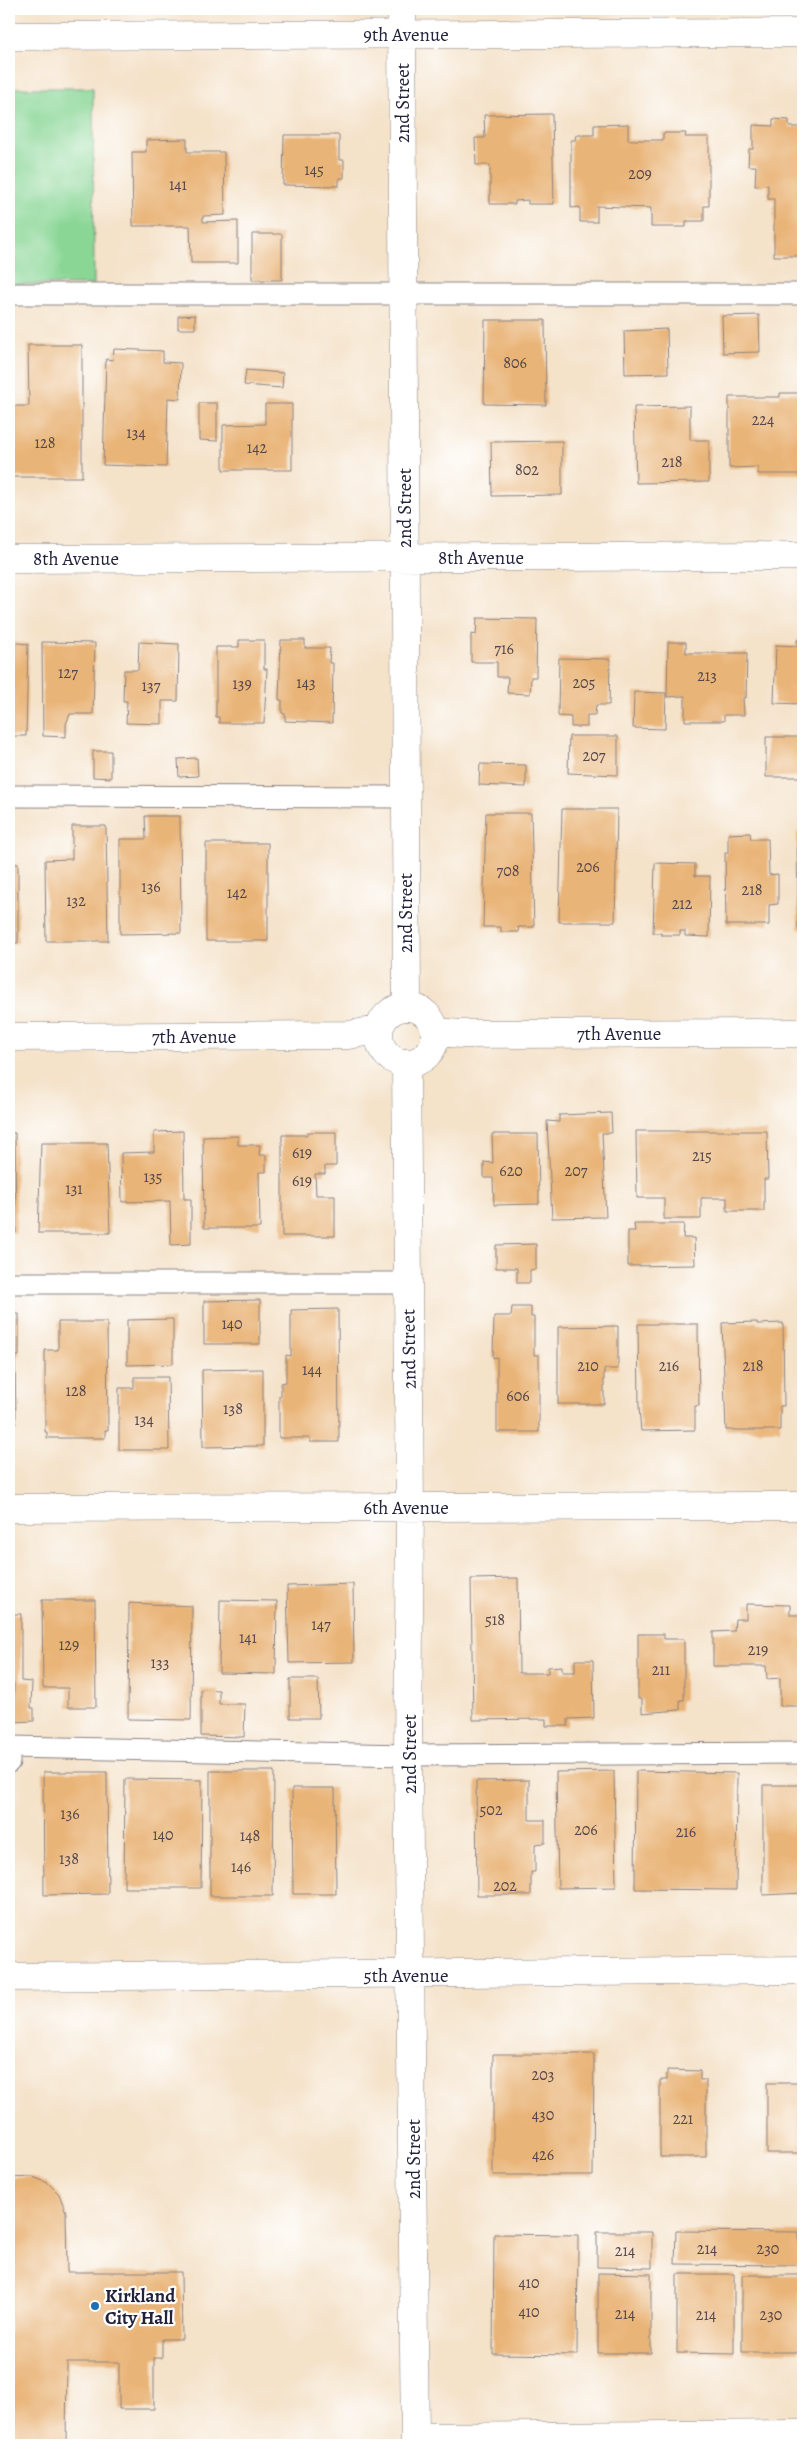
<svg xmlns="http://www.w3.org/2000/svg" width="812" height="2454" viewBox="0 0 812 2454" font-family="Alegreya,serif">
  <rect width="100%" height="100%" fill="#fff"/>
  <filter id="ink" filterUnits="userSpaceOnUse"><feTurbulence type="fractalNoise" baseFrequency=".02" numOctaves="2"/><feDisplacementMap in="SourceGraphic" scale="10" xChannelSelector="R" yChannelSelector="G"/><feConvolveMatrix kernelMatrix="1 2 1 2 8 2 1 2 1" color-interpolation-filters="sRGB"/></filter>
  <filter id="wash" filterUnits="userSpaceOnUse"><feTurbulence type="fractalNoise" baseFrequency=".0096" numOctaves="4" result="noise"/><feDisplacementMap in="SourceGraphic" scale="20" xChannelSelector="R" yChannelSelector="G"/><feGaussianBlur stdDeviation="1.12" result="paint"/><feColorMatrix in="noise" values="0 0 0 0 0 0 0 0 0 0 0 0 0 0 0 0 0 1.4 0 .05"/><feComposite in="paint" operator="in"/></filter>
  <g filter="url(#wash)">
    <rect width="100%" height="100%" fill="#f4e2c9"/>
    <path fill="#89d695" stroke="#567c68" d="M9,88H93L94,285L9,284Z"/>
    <g id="blocks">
      <path fill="#e9b477" d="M552,114L554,204H528V200L515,201V204H490V165H476L475,138H485L484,115Z
        M773,119L789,120V127H803V256H774V199H768V185L755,186L756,166H748L749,149H753V125L773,126Z
        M628,124V140H663V133H686L685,137H709V206H704V221H686V227H651V208L597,206V222H580V207L571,208V140H575L576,135H594V125Z
        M284,135H339V160H344V178H339V186L283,185Z
        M187,139V152H224L225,215L203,216V222L238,221V263H191L190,226H133L132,152H146V140Z
        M252,234H282V280H252Z
        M195,315V329H178V316Z
        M759,315L760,352L723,353L722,316Z
        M485,320H545L546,405L484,404Z
        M667,329L668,373L625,374L624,331Z
        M28,345H82V477H9V406H29Z
        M114,349L163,351V362L181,363L180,399L168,398L166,467L103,465L106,359L113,360Z
        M246,370L283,373L282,388L244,385Z
        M780,393H803V474H758V467L729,468V397H780Z
        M199,403H217V441L199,440Z
        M265,404H292V470H223V425L265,424Z
        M690,406V440H709V482L636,483L634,407Z
        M562,441V495L492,496L491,442Z
        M477,618L537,619L536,677H531L530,694L507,693L508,677H497V662H471V634L476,635Z
        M239,640H264V669H267L264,723H219V717H216V647H239Z
        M281,640H305V648H330L329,663H333L332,723L285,721V714L282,713V700H279Z
        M797,640H803V704L774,703L776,645L797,646Z
        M9,642L28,644L26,736H9Z
        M42,642L95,643L93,714H70L66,724V737L43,736Z
        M139,642L179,644L178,701H162V724L126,723L127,701H123L124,670H138Z
        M668,642H686V653H747L746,698L743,697L744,715H724V721H685V696L667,697Z
        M559,658L610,659L609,705H596L595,715H587V727H571V717L558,716Z
        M634,692L666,693L665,729L633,728Z
        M569,736H618V775L568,773Z
        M766,737H802L801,777H766Z
        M93,751H111V778L93,777Z
        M197,758L198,776L179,777L178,759Z
        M480,764L526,765V787L479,785Z
        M562,809H617L615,922H559Z
        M486,813H531L534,927H518L519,932H501V927H483Z
        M145,816H180L181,933L120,934V839H146Z
        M72,826H106L108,941H46L45,860L72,859Z
        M797,832H803V929H798Z
        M750,833L751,839H768L769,875L778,874V904L769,905V925H726L725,853H728V834Z
        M206,843H268V941H206Z
        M655,863L695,864V876H710L709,937L685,936V931H680V935H661V933H653Z
        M9,864H18V943H9Z
        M611,1113L612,1133H602L606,1217L552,1218L547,1121L559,1122V1115Z
        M183,1131L184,1199H191V1244L171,1245L170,1201L122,1202L121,1153L154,1152V1132Z
        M636,1131H767L768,1179H764V1211H727V1198H701V1219H664V1198H637Z
        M307,1132H336V1166H325V1174H315L316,1195H335V1236H282V1135H307Z
        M9,1133H15L16,1233H9Z
        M492,1134H538L539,1204L494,1205L493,1178H484V1162L493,1163Z
        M238,1136V1145H260L259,1155H266V1172H259L260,1228H204L203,1137Z
        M41,1143H107L110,1233H38Z
        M634,1224H684L683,1238H694L695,1265L628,1266V1231H635Z
        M802,1238H803V1266H801Z
        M536,1244V1269L530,1270V1283H517V1268H496V1245Z
        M260,1300V1344H204V1301Z
        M512,1307H531V1317H534V1355H539V1432H497V1357L493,1358L494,1316H511Z
        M338,1309L339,1442H310V1438H279V1396H281V1383L286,1382V1355L291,1356V1310Z
        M9,1314H19V1356H15L16,1424H9Z
        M173,1319V1364L127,1365V1320Z
        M58,1322H107L108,1430H105V1438H47V1432H45V1350H58Z
        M757,1322V1324L783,1323L784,1406H780V1430H726L722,1323Z
        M638,1324H698L699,1406H695V1430L641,1431L639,1407Z
        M618,1326V1369H604V1404H558V1327Z
        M263,1369V1446L203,1447L202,1370Z
        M134,1377H168L169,1450H119V1388H134Z
        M518,1578L519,1673H548V1667L562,1666V1672H575V1660H593L594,1718L568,1719V1726H546V1719L473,1720L471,1579Z
        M353,1584L354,1662L289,1663L287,1586Z
        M42,1600H95L96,1707H68V1688H43Z
        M220,1600L277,1601L276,1674L219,1673Z
        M129,1603L192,1606L191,1720L128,1719Z
        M746,1604L790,1605V1615H803V1706H780V1678L767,1679L766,1666H713V1632L734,1631L735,1619H746Z
        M9,1614H21V1681L32,1682L31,1708H34V1721L13,1722L14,1684H9Z
        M638,1634H664V1639H684V1700H680V1710L642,1713V1699H638Z
        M290,1679H318L319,1718H290Z
        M201,1689L219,1690V1704H245L244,1737L201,1736Z
        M210,1771H274L273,1896H210Z
        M614,1771L616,1887L558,1888L556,1772Z
        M636,1771L737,1773L736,1890L635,1889Z
        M43,1772H107L108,1894L44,1895Z
        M125,1779L202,1780L201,1888H124Z
        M529,1780V1820H545V1843L535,1844V1872H531V1895H477L476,1781Z
        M763,1785H803V1893L763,1895Z
        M292,1788H335L336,1894H293Z
        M493,2054H594L593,2175H493Z
        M667,2070L700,2071V2080H706V2157H660V2080H667Z
        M767,2083H803V2153H767Z
        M33,2177L48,2183L59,2194L66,2212L67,2272H181L182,2339H162V2358H154V2409H119V2362H67L66,2445H9V2178Z
        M676,2231L799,2232V2265L675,2264Z
        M597,2232H652V2268L597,2267Z
        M494,2234L578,2235L577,2355L493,2354Z
        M598,2273L651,2274V2353H598Z
        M677,2274H734V2354L677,2353Z
        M742,2275H800L799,2352H742Z"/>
    </g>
  </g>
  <g filter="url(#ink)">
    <use href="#blocks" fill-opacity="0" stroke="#8b8282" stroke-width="1"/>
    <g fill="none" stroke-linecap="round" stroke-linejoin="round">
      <g stroke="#8b8282" stroke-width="23">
        <path id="lane" d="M9,294H803
          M9,796L405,797
          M9,1283H407
          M9,1762V1747L408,1755L803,1753"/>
      </g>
      <g stroke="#8b8282" stroke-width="29">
        <path id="street" d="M402,9L407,1007
          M9,36L803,33
          M9,559L803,556
          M406,1063L410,1507L408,1755L415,2445
          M9,1508L803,1506
          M9,1977L803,1970
          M415,2437L803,2434"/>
      </g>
      <g stroke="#8b8282" stroke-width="29">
        <path id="secondary" d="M379 1035a28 28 0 1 1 56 0a28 28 0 1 1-56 0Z
          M435,1032L462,1034L803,1033
          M9,1037L348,1035L378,1030"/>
      </g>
      <use href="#lane" stroke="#fff" stroke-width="21"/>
      <use href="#street" stroke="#fff" stroke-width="28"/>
      <use href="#secondary" stroke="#fff" stroke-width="28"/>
    </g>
  </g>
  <circle fill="#1f6fb2" stroke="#fff" stroke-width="2" cx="95" cy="2306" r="5"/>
  <g text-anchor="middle" stroke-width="4.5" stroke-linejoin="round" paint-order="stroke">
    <g font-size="16" fill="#54464a">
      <text x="314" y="175">145</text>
      <text x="640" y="179">209</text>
      <text x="178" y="190">141</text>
      <text x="515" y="368">806</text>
      <text x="763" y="425">224</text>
      <text x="136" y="438">134</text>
      <text x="45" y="448">128</text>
      <text x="257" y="453">142</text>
      <text x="672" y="467">218</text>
      <text x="527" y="475">802</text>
      <text x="504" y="654">716</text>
      <text x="68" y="678">127</text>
      <text x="707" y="681">213</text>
      <text x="306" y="688">143</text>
      <text x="584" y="688">205</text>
      <text x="242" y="689">139</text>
      <text x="151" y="691">137</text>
      <text x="594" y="761">207</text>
      <text x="588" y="872">206</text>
      <text x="508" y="876">708</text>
      <text x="151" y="892">136</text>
      <text x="752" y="895">218</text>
      <text x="237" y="898">142</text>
      <text x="76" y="906">132</text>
      <text x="682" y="909">212</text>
      <text x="302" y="1158">619</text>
      <text x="702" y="1161">215</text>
      <text x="511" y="1176">620</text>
      <text x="576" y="1176">207</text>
      <text x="153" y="1182">135</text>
      <text x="302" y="1186">619</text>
      <text x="74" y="1194">131</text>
      <text x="232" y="1329">140</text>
      <text x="588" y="1371">210</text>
      <text x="669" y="1371">216</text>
      <text x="753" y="1371">218</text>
      <text x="312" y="1375">144</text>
      <text x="76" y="1396">128</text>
      <text x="518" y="1401">606</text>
      <text x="233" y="1414">138</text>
      <text x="144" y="1425">134</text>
      <text x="495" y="1625">518</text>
      <text x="321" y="1630">147</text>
      <text x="248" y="1643">141</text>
      <text x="69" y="1650">129</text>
      <text x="758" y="1655">219</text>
      <text x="160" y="1668">133</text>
      <text x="661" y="1675">211</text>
      <text x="491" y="1815">502</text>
      <text x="70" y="1819">136</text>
      <text x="586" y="1835">206</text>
      <text x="686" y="1837">216</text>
      <text x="163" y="1840">140</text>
      <text x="250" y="1841">148</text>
      <text x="69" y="1864">138</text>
      <text x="241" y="1872">146</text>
      <text x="505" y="1891">202</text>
      <text x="543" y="2080">203</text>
      <text x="543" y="2120">430</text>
      <text x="683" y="2124">221</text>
      <text x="543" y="2160">426</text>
      <text x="707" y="2254">214</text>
      <text x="768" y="2254">230</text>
      <text x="625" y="2256">214</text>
      <text x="529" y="2288">410</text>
      <text x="529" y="2317">410</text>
      <text x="625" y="2319">214</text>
      <text x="706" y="2320">214</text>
      <text x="771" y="2320">230</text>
    </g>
    <g font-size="19" fill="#22223b" stroke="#fff">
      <text x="406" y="41">9th Avenue</text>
      <text transform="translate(402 103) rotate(-90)" y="7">2nd Street</text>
      <text transform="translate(404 508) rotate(-90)" y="7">2nd Street</text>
      <text x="481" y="564">8th Avenue</text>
      <text x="76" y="565">8th Avenue</text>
      <text transform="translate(405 913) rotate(-90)" y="7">2nd Street</text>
      <text x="619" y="1040">7th Avenue</text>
      <text x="194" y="1043">7th Avenue</text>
      <text transform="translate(408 1349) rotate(-91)" y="7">2nd Street</text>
      <text x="406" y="1514">6th Avenue</text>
      <text transform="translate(409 1754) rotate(-90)" y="7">2nd Street</text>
      <text x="406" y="1982">5th Avenue</text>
      <text transform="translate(413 2159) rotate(-90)" y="7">2nd Street</text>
    </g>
    <g font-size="19" font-weight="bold" fill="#22223b" stroke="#fff" text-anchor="start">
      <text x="105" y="2302">Kirkland<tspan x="105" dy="22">City Hall</tspan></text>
    </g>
  </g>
  <rect width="812" height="2454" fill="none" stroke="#fff" stroke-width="30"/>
</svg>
